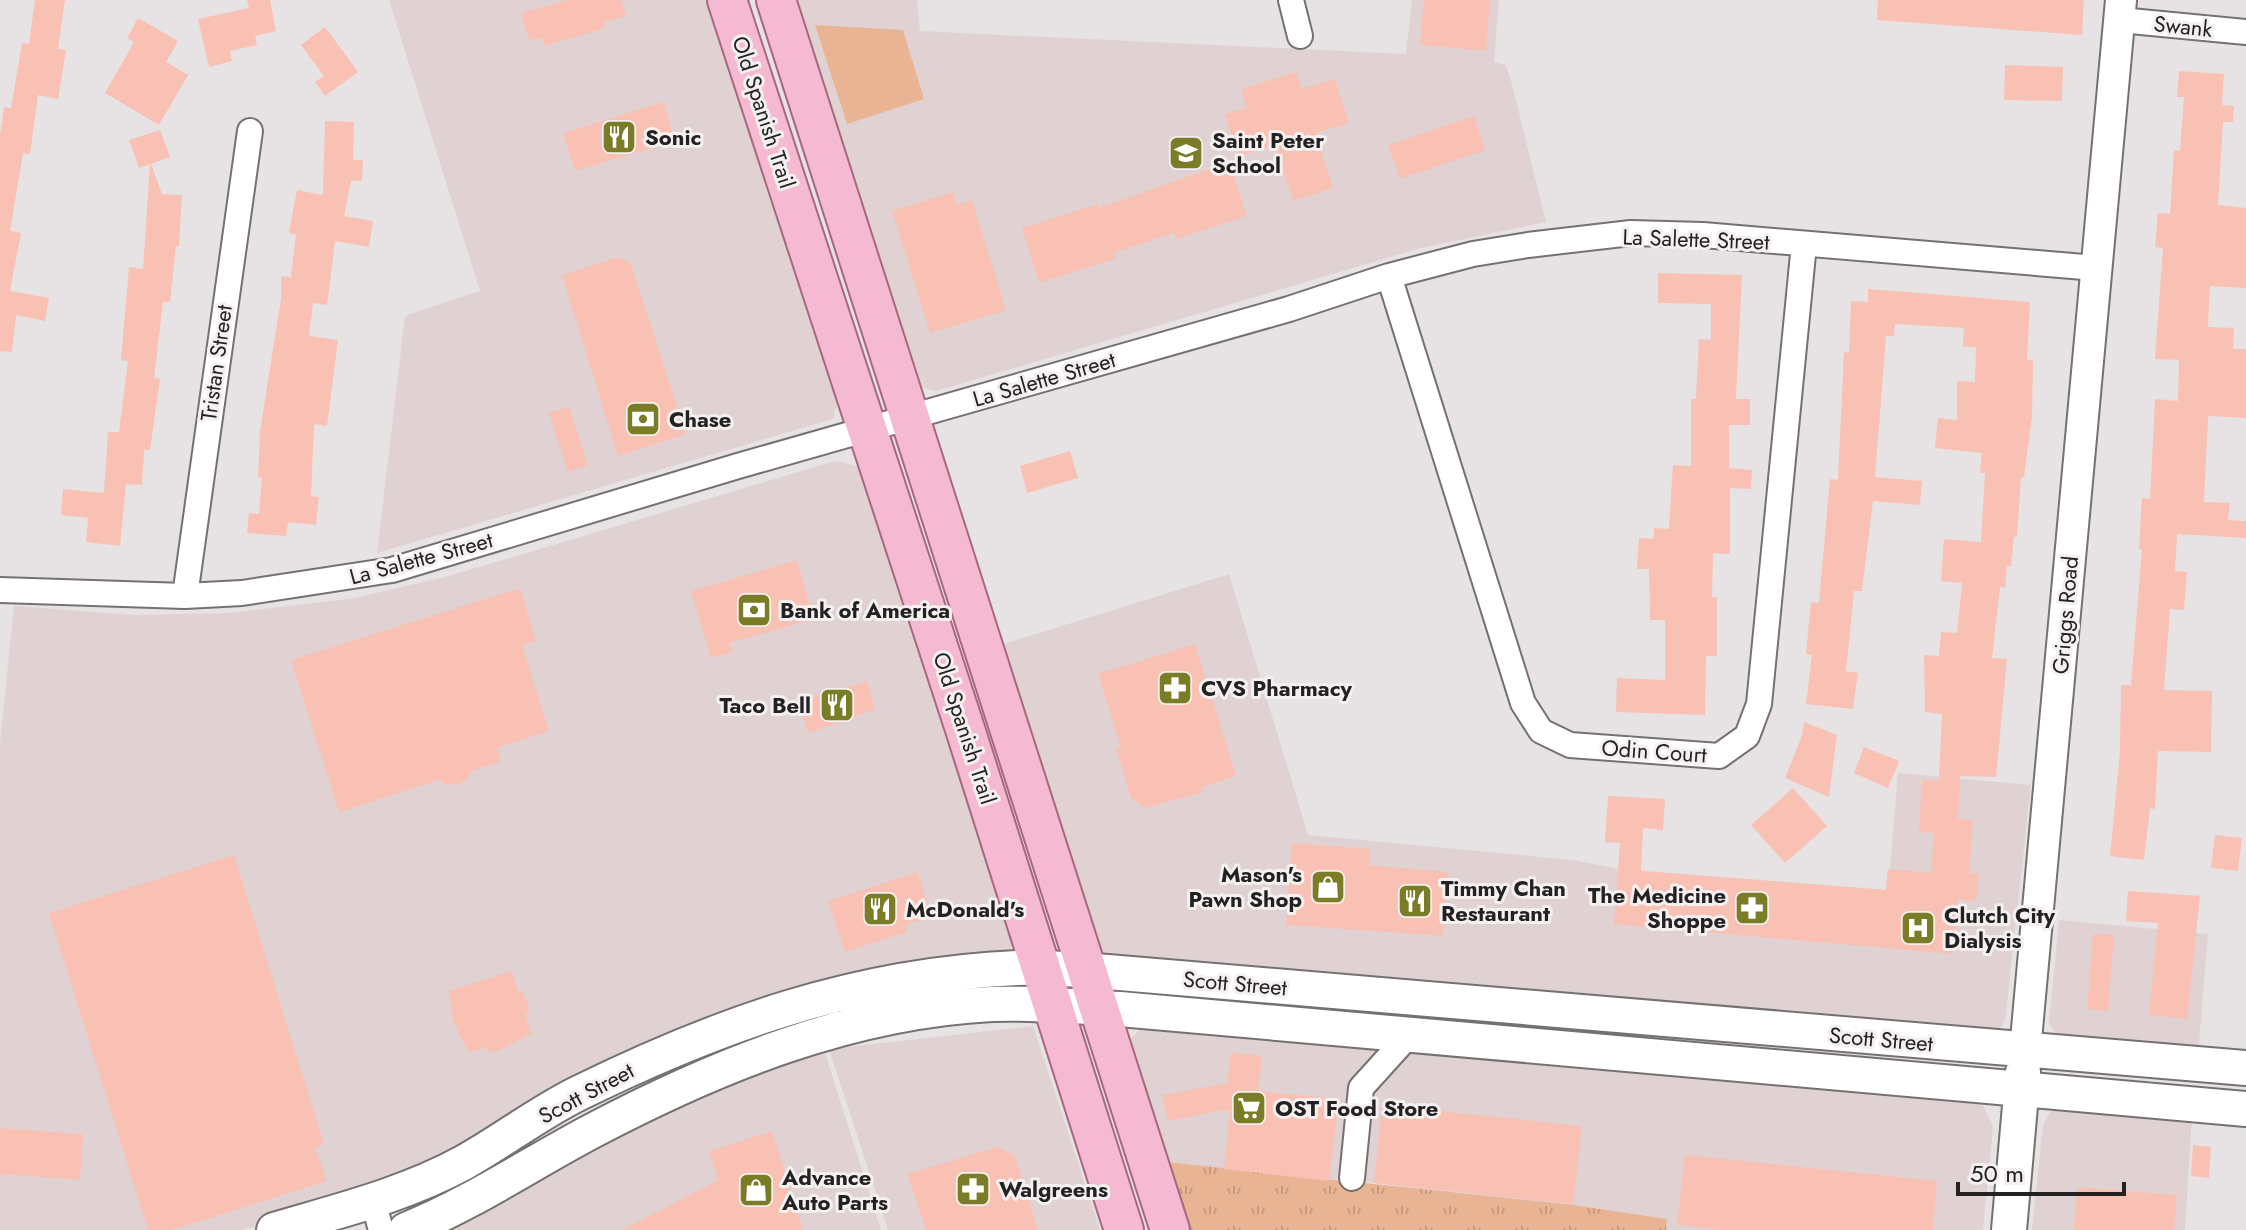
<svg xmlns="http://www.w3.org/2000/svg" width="2246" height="1230" viewBox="0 0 2246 1230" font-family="Jost,sans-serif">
  <defs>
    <pattern id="grass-tufts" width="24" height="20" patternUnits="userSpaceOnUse" patternTransform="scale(2)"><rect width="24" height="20" fill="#e9b493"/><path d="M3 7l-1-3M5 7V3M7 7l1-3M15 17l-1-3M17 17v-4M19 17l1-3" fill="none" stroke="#c89a7e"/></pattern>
  </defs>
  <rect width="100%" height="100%" fill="#e7e2e3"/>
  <path fill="#e0d2d3" d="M389,0H711L838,401L833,419L377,553L405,316L480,291Z
    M793,0H917L920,31L1406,54L1412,0H1499L1494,62L1506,65L1512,84L1546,222L1421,248L936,391L925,388L918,382Z
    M835,461L857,466L862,476L976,828L1012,944L1010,953L865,975L435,1164L290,1217L241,1230H0V744L14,606L135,615L228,613L355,598L449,576Z
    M1229,574L1308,835L1573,860L1619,869L1888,890L1898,773L2031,785L2005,1021L2000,1029L1993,1035L1110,960L1101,953L1093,930L1001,645Z
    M2059,920L2208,934L2198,1055L2059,1038L2049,1023Z
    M1033,1026L1100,1230H888L829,1049Z
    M1142,1027L1980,1099L1993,1127L1983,1230H1666L1667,1220L1374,1183L1167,1162L1131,1052L1130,1040Z
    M824,1050L881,1230H435L655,1112Z
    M2060,1107L2192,1115L2185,1230H2032L2043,1125L2049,1113Z"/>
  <path fill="url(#grass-tufts)" d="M1167,1162L1573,1205L1667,1219L1666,1230H1188Z"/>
  <path fill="#e9b493" d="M815,25L903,30L924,99L847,124Z"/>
  <path fill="#f9c1b3" d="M35,0H65L58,49L66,50L58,99L38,95L30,154L23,153L10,231L21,233L10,291L49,298L45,321L16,315L12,352L0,351V135L4,107L11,108L22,43L29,44Z
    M247,0H270L276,31L255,36L257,45L230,51L232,61L209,67L198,19L249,8Z
    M567,0H621L626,16L604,22L606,28L544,46L542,37L529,40L521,13Z
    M1424,0H1490L1486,51L1420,45Z
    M1878,0H2084L2082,35L1877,20Z
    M138,18L178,41L166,62L188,75L159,125L105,93L134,42L127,38Z
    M325,27L358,72L325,96L315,82L324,76L301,45Z
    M2005,65L2063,67L2062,101L2004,100Z
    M2179,71L2224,74L2222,105L2234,106L2233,122H2223L2218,205L2246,208V288L2210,286L2208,327L2234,328L2233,349H2246V418L2208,416L2204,502L2230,503L2228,520L2246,521V538L2177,534L2175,571L2187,572L2184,610L2170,609L2164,690L2212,691L2211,752L2158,751L2155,809L2150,808L2144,860L2110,856L2120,752L2121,685H2131L2142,549H2139L2142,498L2150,499L2155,399L2178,401L2179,360L2155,359L2163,248L2155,247L2158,213L2170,214L2174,150L2180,151L2184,97H2177Z
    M1296,72L1301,89L1335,79L1349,123L1316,133L1333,188L1293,201L1275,145L1239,157L1225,114L1247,108L1241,89Z
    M663,102L675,141L575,171L563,133Z
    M1474,116L1485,150L1400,179L1388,145Z
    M325,121L354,122L353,160H363L362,181H351L344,216L373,221L369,247L335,241L327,305L313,303L309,336L338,340L327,426L314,424L311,496L319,497L316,525L288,522L286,536L247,533L249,513L259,514L262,478L258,477L260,431L281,299V276L291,277L296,235L289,233L297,190L323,195Z
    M160,130L170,157L151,164L162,194L182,195L179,246H176L170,302H163L154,378L160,379L150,450H144L142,485L126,484L120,546L86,542L88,518L61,515L63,489L104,493L108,432H119L128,361L121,360L129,267L143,269L150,164L139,168L129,140Z
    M1229,162L1247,216L1176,239L1174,233L1113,253L1115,259L1039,283L1022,228L1097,204L1099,208Z
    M953,192L957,205L972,200L1006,310L930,333L892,211Z
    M618,257L631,264L686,434L618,456L562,275Z
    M1658,273L1742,275L1736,399H1750V425H1729V468L1752,470L1751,489L1730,488V554L1713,553L1712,597H1717V656H1706L1705,715L1616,712L1617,678L1665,680V620H1650L1649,569H1637L1639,538L1654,539V528L1669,529L1673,465L1691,466V399H1696L1699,339L1711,340V304L1658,303Z
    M1868,289L2030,302L2027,360H2033L2032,417L2024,477H2021L2017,537H2014L2011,566H2007L2005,588L2000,587L1992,658L2007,659L1996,777L1960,776L1958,819L1973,820L1969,873L1979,874L1976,901L1958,899L1953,954L1614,924L1620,843L1605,842L1608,796L1665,799L1663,830L1643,828L1641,871L1886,890L1888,869L1931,873L1934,833L1919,832L1922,780L1939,781L1942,714L1925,712L1924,655L1939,656L1941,632L1957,633L1962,583L1941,581L1944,539L1981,542L1985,473H1980L1982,453L1935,448L1938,418L1957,420V381L1975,382L1976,347H1963L1964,328L1895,324L1894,336H1886L1875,477L1922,481L1920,505L1873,501L1862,591H1854L1846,671L1858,673L1853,709L1806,704L1812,655L1806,654L1811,602L1819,603L1830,479L1838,480L1844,352L1849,353L1851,301L1868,302Z
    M569,407L588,465L568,472L549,413Z
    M1070,451L1078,478L1027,493L1020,466Z
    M797,560L814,619L729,643L732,652L711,658L691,591Z
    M520,588L536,641L522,645L549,731L497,748L501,762L473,770L467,780L458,784L447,785L439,780L339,812L291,660Z
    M1195,644L1236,776L1202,787L1204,792L1145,808L1131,798L1116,748L1121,747L1098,674Z
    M867,681L875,709L808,733L799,701Z
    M1804,722L1837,735L1829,797L1785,778L1802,736Z
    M1864,747L1899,761L1888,788L1854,773Z
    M1793,788L1827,826L1785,863L1751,825Z
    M2215,835L2242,838L2238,871L2211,868Z
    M1292,843L1370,849L1369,865L1448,872L1443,936L1286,925Z
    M234,855L324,1144L315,1148L327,1181L172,1230H148L49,913Z
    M917,872L932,916L905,925L907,932L845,952L828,901Z
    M2128,891L2200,896L2187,1019L2149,1015L2158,923L2126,921Z
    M2093,934L2114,935L2108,1011L2087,1009Z
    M512,971L518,991L522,990L528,1004L529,1013L525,1014L531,1034L498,1051L488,1052L487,1047L469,1053L453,1021L449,991Z
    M1231,1052L1262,1056L1258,1091L1339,1099L1329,1181L1224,1169L1230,1109L1168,1121L1162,1095L1227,1083Z
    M1382,1105L1582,1126L1573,1204L1374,1183Z
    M0,1128L83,1134L80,1180L0,1174Z
    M772,1131L803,1230H622L718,1180L709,1151Z
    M2193,1145L2211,1147L2209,1178L2191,1176Z
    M997,1147L1014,1155L1038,1230H926L907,1174Z
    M1685,1155L1937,1181L1933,1230H1723L1677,1225Z
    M2077,1187L2177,1195L2174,1230H2074Z"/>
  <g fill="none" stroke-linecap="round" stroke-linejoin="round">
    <g stroke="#757171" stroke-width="28">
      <path id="minor" d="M1291,0L1300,36
        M2120,20L2246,32
        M1389,276L1523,703L1541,731L1570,745L1719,756L1747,736L1759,704L1804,244
        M0,590L185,596L242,593L392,570L738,466L1289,309L1389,276L1473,254L1528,245L1631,233L1703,235L2096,268
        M185,596L250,131
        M1352,1178L1361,1088L1409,1035
        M373,1201L381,1230"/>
    </g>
    <g stroke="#757171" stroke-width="34">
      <path id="tertiary" d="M2025,1051L2121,0"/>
    </g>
    <g stroke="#757171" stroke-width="38">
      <path id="secondary" d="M274,1230C338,1211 404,1195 463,1163C501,1142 537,1114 577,1094C719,1024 857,975 1017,968C1047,967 1078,970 1108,972L2246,1068
        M406,1230C473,1203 531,1163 594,1130C718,1065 851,1011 992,1004C1035,1002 1077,1007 1120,1009L2246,1109
        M2009,1230L2023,1072"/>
    </g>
    <g stroke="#a7677f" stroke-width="42">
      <path id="primary" d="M727,0L965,729L1124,1230
        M776,0L1170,1230"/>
    </g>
    <use href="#minor" stroke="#fff" stroke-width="24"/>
    <use href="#tertiary" stroke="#fff" stroke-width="30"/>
    <use href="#secondary" stroke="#fff" stroke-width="34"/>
    <use href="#primary" stroke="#f5bad1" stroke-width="38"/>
  </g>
  <defs>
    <g id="restaurant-square" transform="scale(1.8)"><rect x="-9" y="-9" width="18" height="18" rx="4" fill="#7a7d26" stroke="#f4f0f0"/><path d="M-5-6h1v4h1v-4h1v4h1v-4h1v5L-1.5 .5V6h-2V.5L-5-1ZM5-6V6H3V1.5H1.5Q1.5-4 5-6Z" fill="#fff"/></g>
    <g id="school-square" transform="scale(1.8)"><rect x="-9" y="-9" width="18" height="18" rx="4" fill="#7a7d26" stroke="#f4f0f0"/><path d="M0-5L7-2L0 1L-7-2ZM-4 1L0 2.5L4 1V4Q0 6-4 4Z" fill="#fff"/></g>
    <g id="bank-square" transform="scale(1.8)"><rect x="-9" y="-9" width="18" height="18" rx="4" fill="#7a7d26" stroke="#f4f0f0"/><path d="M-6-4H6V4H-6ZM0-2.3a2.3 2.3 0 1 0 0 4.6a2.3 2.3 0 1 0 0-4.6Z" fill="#fff"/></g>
    <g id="pharmacy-square" transform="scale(1.8)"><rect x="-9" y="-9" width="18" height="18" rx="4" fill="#7a7d26" stroke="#f4f0f0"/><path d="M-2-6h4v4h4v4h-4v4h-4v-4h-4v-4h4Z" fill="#fff"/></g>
    <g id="shop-square" transform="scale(1.8)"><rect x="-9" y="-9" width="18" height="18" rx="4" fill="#7a7d26" stroke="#f4f0f0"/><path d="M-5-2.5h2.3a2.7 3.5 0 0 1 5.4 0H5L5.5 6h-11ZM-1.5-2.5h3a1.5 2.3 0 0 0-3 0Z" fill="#fff"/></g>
    <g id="hospital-square" transform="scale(1.8)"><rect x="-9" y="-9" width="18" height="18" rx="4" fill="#7a7d26" stroke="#f4f0f0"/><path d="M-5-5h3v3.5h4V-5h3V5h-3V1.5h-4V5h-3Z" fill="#fff"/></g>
    <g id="supermarket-square" transform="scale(1.8)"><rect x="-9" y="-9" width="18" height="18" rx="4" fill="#7a7d26" stroke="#f4f0f0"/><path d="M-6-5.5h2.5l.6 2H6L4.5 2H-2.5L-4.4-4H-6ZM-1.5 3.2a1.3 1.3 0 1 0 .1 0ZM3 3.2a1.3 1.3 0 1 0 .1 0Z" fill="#fff"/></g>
  </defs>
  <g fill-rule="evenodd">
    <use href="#restaurant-square" x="619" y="137"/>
    <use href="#school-square" x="1186" y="153"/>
    <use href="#bank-square" x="643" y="419"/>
    <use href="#bank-square" x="754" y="610"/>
    <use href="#pharmacy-square" x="1175" y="688"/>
    <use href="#restaurant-square" x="837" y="705"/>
    <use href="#shop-square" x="1328" y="887"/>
    <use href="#restaurant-square" x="1415" y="901"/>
    <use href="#pharmacy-square" x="1752" y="908"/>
    <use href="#restaurant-square" x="880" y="909"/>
    <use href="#hospital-square" x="1918" y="928"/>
    <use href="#supermarket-square" x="1249" y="1108"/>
    <use href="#pharmacy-square" x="973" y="1189"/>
    <use href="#shop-square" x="756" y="1190"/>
  </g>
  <g text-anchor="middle" stroke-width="6" stroke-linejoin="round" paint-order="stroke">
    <g font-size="22" fill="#232121" stroke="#f4f0f0">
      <text transform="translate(2183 26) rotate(6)" y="8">Swank</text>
      <text transform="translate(764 112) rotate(72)" y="8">Old Spanish Trail</text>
      <text transform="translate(1696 239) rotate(2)" y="8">La Salette Street</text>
      <text transform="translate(216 363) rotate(-82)" y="8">Tristan Street</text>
      <text transform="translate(1044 379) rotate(-16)" y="8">La Salette Street</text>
      <text transform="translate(421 558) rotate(-15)" y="8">La Salette Street</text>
      <text transform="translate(2065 615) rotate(-85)" y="8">Griggs Road</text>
      <text transform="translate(965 728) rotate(72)" y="8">Old Spanish Trail</text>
      <text transform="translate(1654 751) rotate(4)" y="8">Odin Court</text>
      <text transform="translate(1235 983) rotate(5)" y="8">Scott Street</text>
      <text transform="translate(1881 1039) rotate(5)" y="8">Scott Street</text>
      <text transform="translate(586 1093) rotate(-28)" y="8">Scott Street</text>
    </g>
    <g font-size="22" font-weight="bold" fill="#232121" stroke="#f4f0f0" text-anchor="start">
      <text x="645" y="145">Sonic</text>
      <text x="1212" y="148">Saint Peter<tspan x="1212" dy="25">School</tspan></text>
      <text x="669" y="427">Chase</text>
      <text x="780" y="618">Bank of America</text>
      <text x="1201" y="696">CVS Pharmacy</text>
      <text x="811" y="713" text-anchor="end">Taco Bell</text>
      <text x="1302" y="882" text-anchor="end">Mason's<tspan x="1302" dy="25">Pawn Shop</tspan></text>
      <text x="1441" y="896">Timmy Chan<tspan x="1441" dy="25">Restaurant</tspan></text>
      <text x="1726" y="903" text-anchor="end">The Medicine<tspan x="1726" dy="25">Shoppe</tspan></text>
      <text x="906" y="917">McDonald's</text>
      <text x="1944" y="923">Clutch City<tspan x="1944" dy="25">Dialysis</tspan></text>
      <text x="1275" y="1116">OST Food Store</text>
      <text x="782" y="1185">Advance<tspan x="782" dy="25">Auto Parts</tspan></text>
      <text x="999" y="1197">Walgreens</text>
    </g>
  </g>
  <path d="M1958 1182v12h166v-12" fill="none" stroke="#232121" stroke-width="4"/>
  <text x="1970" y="1182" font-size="24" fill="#232121" stroke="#f4f0f0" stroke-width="6" paint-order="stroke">50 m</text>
</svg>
